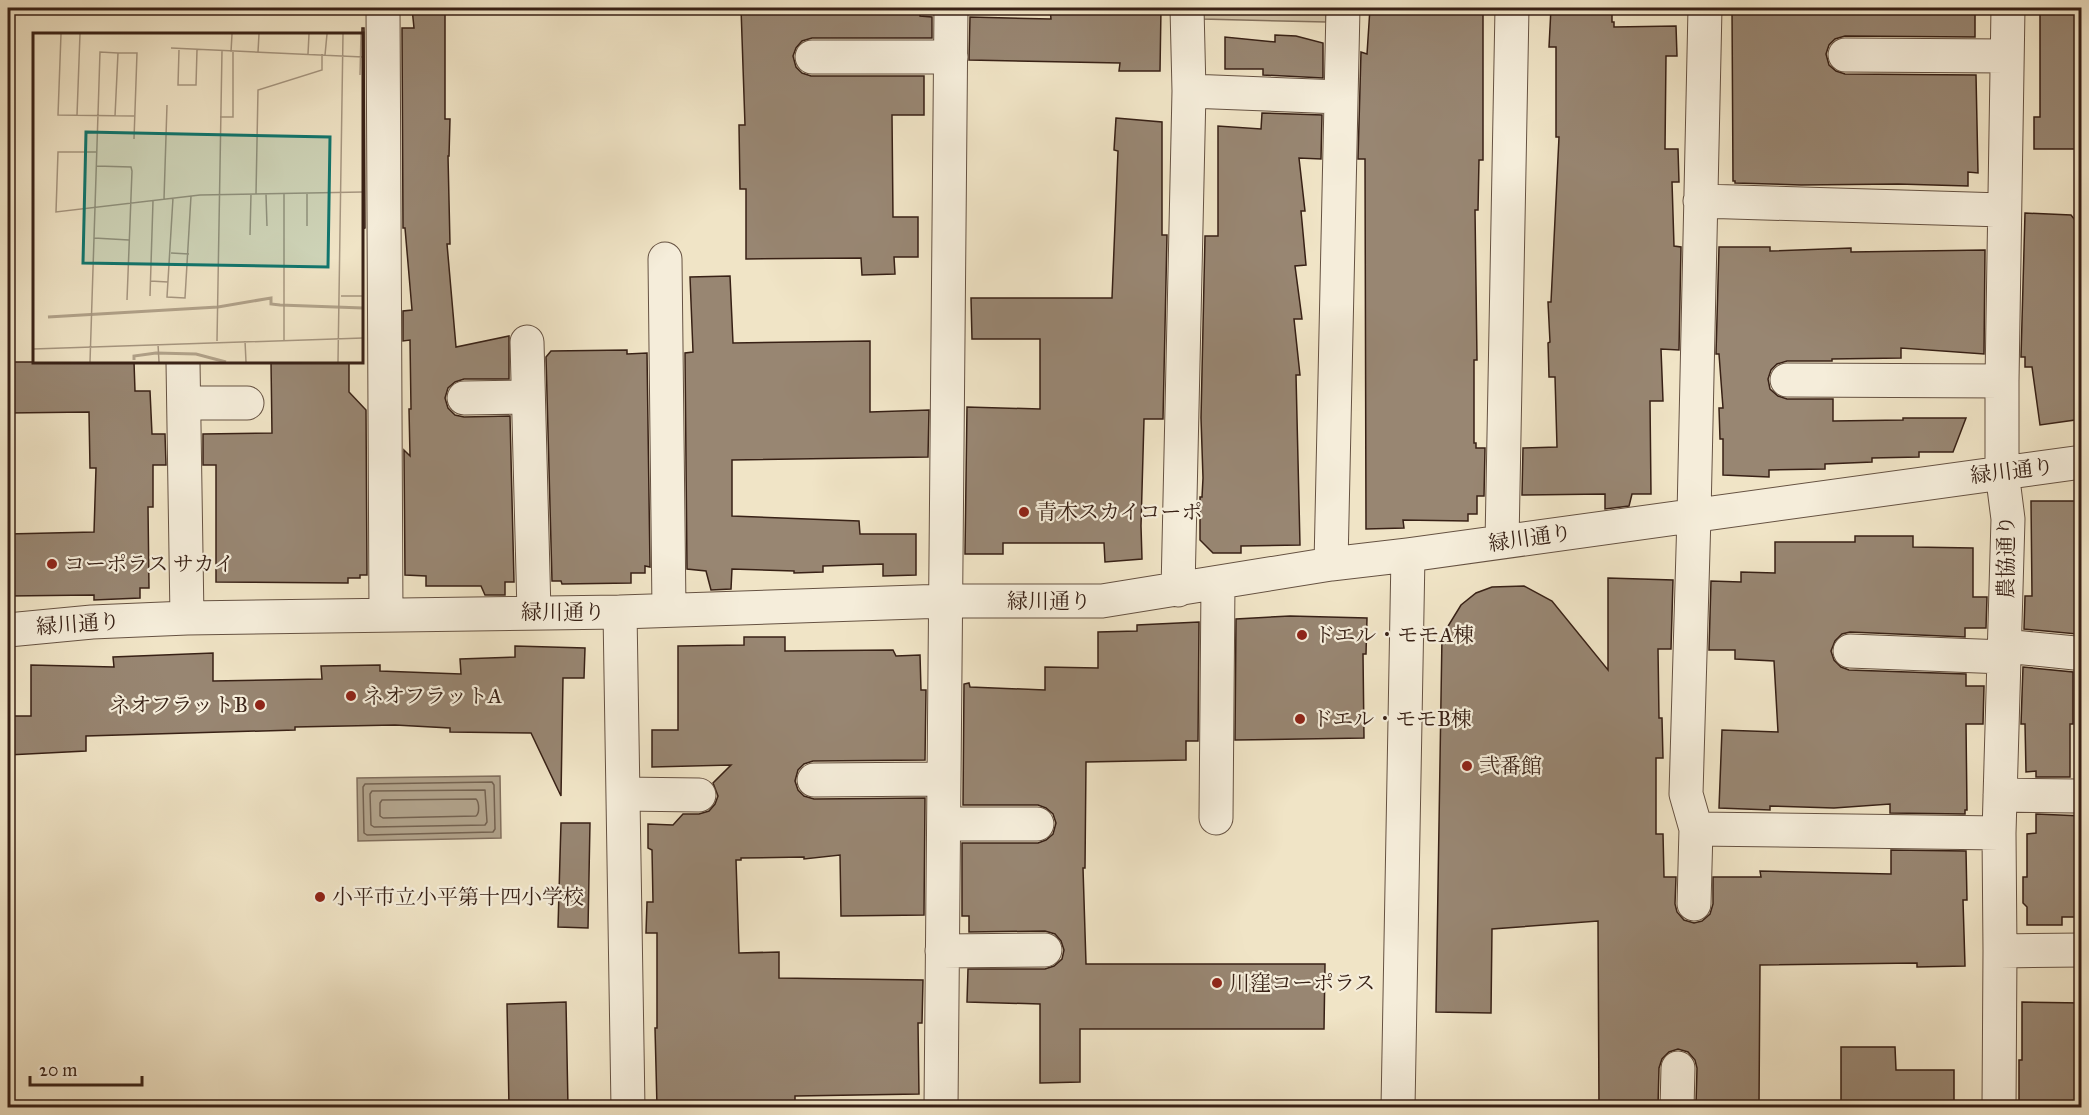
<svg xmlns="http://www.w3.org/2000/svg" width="2089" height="1115" viewBox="0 0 2089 1115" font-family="'IM FELL Great Primer','Noto Serif JP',serif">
  <rect width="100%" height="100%" fill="#f0e4c6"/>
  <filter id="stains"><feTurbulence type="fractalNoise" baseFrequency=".00333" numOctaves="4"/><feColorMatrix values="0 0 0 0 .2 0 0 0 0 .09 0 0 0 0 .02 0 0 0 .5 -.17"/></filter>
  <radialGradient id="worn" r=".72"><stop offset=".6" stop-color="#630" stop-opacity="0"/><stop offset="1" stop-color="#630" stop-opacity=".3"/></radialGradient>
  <path fill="#d1c3a8" stroke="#84725f" stroke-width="1.5" d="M1202,8H1326V22L1202,19Z"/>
  <path fill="#b1a28a" stroke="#816e5c" stroke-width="1.5" d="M500,776L501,838L358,841L357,778Z"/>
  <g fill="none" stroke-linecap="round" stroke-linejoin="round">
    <path stroke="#746250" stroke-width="1.5" d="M492,782L494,785L495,829L493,832L367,835L364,833L363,787L365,784Z
      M485,790L487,822L485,825L374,827L371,825L370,794L372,791Z
      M476,799C479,802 480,813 476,816L383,818L380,816V803L382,800Z"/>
  </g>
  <path fill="#988672" stroke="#382116" stroke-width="1.5" d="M412,8H445V119H450L449,156H448L450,244H447L456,347L509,336V379H464L455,382L448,388L445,398L448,408L455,415L464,417L510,416L514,582H505V595H485L481,586H426V576L405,575L404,450L410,456L409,409H411L410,340L403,341V311L412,310L405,228H403L402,28H414Z
    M741,8H920V16L932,17V38H812L802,41L796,48L793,56L796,67L802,73L811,76H924V115H892L893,217H918V257H894L895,274L862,275L861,258L746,259V189H740L739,125H745Z
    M1050,8H1161L1160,71H1119L1120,63L969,60L970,17L1051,19Z
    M1370,8L1423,10V8H1483V160H1479L1478,210H1475L1477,360H1474V443H1476V448H1485L1484,496H1477V514H1468V521L1403,520L1404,528L1366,529L1365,159H1358L1361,52L1367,54Z
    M1551,8H1612V22H1614V27L1676,26L1677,56H1666L1665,149H1678L1679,182H1672L1674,246L1681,247L1679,350L1661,349L1663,401H1650L1651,494H1632L1629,506L1605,509V494L1522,495L1523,448L1557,447L1555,377H1549L1548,343L1550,342L1548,302H1551L1559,137H1556V47H1549Z
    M1732,8H1975V37L1845,36L1835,39L1829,45L1826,54L1829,65L1836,71L1845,74L1976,75L1978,173L1968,172V186L1898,184L1801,185L1735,183V181H1733Z
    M2040,8H2082L2081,149H2034V117H2040Z
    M362,28H364L365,228L362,229Z
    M1275,35L1296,36L1323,43V78L1263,75V69H1225V37L1275,42Z
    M1262,113L1322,115L1321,159L1299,158L1305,211H1301L1306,265L1295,266L1302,319H1294L1300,375H1296L1300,545L1241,546V553H1213L1200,540V497H1202L1203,478L1201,418L1205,236H1218V126L1261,129Z
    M1116,118L1162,122V235H1167L1163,419H1144L1141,526L1142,559L1105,562L1104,543H1003V554H965L967,407L1040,409V339H972L971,298H1112L1118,151L1114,150Z
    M2025,213L2071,215L2082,229V419L2040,425L2032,367H2025V357H2021Z
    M1719,247H1770V251L1851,248V252L1985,250L1984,354L1901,348V358L1832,359V361H1787L1777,364L1771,370L1768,379L1770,389L1778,396L1787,399H1833V421L1903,420V418H1966L1953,452H1919V457L1872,458V462L1825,464V469L1769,470V477L1723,475V439H1720L1719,408H1723L1719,354H1716Z
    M730,276L733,343L870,341V412L929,410L928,457L732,460V516L859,521L860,534H916V575L883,576V564L823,566V572L794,573V571L732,569L731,589L711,590L706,571L687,569L685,353L693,352L690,277Z
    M627,350V354L647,353L650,567L645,566V573H631V583L562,584L561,581H552L546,357L551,351Z
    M8,362H134L135,391H150L152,434H165L166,465H153V507H148L149,588H140V598L94,600V595L8,596V534L94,532L96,468H90L89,412L8,413Z
    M271,362H349V392L366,410L367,575H360V578H348V583L216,582V465H203V434L272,433Z
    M2031,501H2082V558H2078L2077,634L2024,629L2025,596H2032Z
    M1855,536H1913V547L1973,548V597H1987L1986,628H1965V637L1850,632L1842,634L1835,641L1831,651L1834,660L1841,667L1849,670L1966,674V686H1984L1983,724H1966L1967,810H1965V814L1890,813V804L1834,808L1770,806V810L1719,808L1722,730L1778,732L1774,661L1735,659V650H1709L1711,581L1741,582V572L1775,573V542H1855Z
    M1608,578L1673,580L1671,649H1658L1659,718H1662L1663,758H1656V834H1663L1664,877H1676L1675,904L1677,912L1684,920L1694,923L1702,921L1710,914L1713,904V877H1761L1760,871L1891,874V850L1966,851L1967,900H1963L1965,966L1917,967V963L1760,965L1759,1105H1696L1697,1068L1695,1060L1688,1052L1678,1049L1669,1052L1662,1059L1659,1068L1658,1106H1652V1107H1599L1598,921L1492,929L1491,1013L1436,1012L1442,636L1461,605L1476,593L1492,587L1524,586L1552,601L1608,670Z
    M1290,616L1367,618L1366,654H1363L1364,738L1235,740L1236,619Z
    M1199,622L1198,741H1186V760L1086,762L1085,868H1083L1086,964H1325L1324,1029H1080V1082L1040,1083V1004L967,1002L968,969H1045L1054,966L1062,959L1064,950L1061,941L1055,934L1045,931L969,932V916H962V843H1038L1046,840L1053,834L1056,823L1053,814L1046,808L1038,805H963L964,684L969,683L970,687L1045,690V667L1098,668V632L1137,631V625Z
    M744,637H785V651L893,650L896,656L920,655L921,690H926L925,760L813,761L804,764L798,770L795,781L798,790L804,796L814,799L925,798L924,915L841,916L840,855L804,859V857L741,858V860H736L739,953L779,952V978L923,980L922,1023H918L919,1094L795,1096V1105H786V1107H657L655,1028H657V933H646L647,902H653L652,850L648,848V824L673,825L683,814H699L709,811L715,804L718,796L713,783L731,765L652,767V730H678V646L744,645Z
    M515,646L585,648L584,678H563L561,796L531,733L450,732V728L395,725L295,727V730L86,736V751L8,755V716H31V665L114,667L113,657L213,653V681L322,679L321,666L380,665V671L461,674L460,659L515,657Z
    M2023,667L2073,672V724H2070V777H2036V771L2026,772L2025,724H2021Z
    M2036,814L2082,816V917H2062V925H2027V907L2023,903V877H2027V834L2036,833Z
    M561,823H590L588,928L558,927Z
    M566,1002L568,1107H509L507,1004Z
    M2022,1002L2082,1003V1107H2019V1060H2022Z
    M1841,1047H1895L1896,1070H1954V1107H1841Z"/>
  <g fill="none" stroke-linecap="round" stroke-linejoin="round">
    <g stroke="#665242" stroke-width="35">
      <path id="minor" d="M383,8L386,615
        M1845,55L2006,56
        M812,57H951
        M1189,91L1340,97
        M1700,201L2003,210
        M665,259L669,610
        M527,342L534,612
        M183,362L187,618
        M1787,380L2002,381
        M464,398L528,397
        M184,403H247
        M1502,542L1512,8
        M1331,564L1343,8
        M1178,590L1189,91L1187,8
        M620,612L628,1108
        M8,630L92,622L187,618L620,612L946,601H1102L1331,564L1408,555L2082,462
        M2004,646L2075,653
        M1850,651L2004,657
        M814,780L944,779
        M623,794L699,795
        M2000,795L2076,796
        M1216,818L1218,583
        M944,824H1037
        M1696,829L1999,833
        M1694,904L1696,829L1686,794L1694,515L1705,8
        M942,951L1045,950
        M2000,951L2082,950
        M941,1108L951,8
        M1398,1108L1408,555
        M1677,1108L1678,1068
        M1999,1108L2000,951L1999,833L2008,519L2002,472V381L2008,8"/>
    </g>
    <use href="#minor" stroke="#f5edda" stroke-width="33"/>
  </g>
  <g fill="#8f2418" stroke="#f5edda" stroke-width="2">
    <circle cx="1024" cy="512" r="6"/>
    <circle cx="52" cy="564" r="6"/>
    <circle cx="1302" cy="635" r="6"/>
    <circle cx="351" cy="696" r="6"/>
    <circle cx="260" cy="705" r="6"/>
    <circle cx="1300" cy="719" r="6"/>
    <circle cx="1467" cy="766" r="6"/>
    <circle cx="320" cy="897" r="6"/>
    <circle cx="1217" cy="983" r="6"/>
  </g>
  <g text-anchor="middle" stroke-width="4.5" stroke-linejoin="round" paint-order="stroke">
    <g font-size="21" fill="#382116" stroke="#f5edda">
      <text transform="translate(2012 471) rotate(-7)" y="7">緑川通り</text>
      <text transform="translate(1530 538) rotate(-8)" y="7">緑川通り</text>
      <text transform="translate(2006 557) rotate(-90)" y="7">農協通り</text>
      <text x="1049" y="608">緑川通り</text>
      <text x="563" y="619">緑川通り</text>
      <text transform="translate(78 624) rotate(-4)" y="7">緑川通り</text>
    </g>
    <g font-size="21" fill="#382116" stroke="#f5edda" text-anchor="start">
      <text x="1036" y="519">青木スカイコーポ</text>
      <text x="64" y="571">コーポラス サカイ</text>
      <text x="1314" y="642">ドエル・モモA棟</text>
      <text x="363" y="703">ネオフラットA</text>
      <text x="248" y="712" text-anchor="end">ネオフラットB</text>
      <text x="1312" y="726">ドエル・モモB棟</text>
      <text x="1479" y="773">弐番館</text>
      <text x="332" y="904">小平市立小平第十四小学校</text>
      <text x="1229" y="990">川窪コーポラス</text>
    </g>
  </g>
  <g transform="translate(33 33)">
    <rect width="330" height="330" fill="#f0e4c6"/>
    <path fill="none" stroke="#b1a28a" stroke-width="3" d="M15,284L185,274L238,265V271L247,272L330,275M101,327V323L123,320L163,321L193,329"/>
    <path fill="none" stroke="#a69680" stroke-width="1.5" d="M28,1L25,82L101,83M138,15L330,24M146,17L145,52H163L164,17M198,19L199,1M225,19L226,1M275,21L276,1M292,22L294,1M327,42L328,1M44,82L47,1M82,83L85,20H104L101,106M187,84H200V19M63,119H25L23,179L167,162L330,159M63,133L98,134L99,138L94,267M223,161L225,57L289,37V21M233,161L234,193M251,161V307M140,165L134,264L152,265L158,163M131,166L134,72M274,193V161M217,202L218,161M61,205L96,207M138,220L156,221M117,248L135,249M117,263L120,168M308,263H330M184,308L189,18M212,308L213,329M125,311L126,329M0,316L330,305M57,329L67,19L85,20M305,329L310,1"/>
    <path fill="#0f766e" fill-opacity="0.15" stroke="#0f766e" stroke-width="3" d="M53,99L297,104L295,234L50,230Z"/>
    <rect width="330" height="330" fill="none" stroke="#382116" stroke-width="3"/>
  </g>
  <rect width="2089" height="1115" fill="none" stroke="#f0e4c6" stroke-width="30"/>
  <rect x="9" y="9" width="2071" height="1097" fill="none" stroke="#382116" stroke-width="3"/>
  <rect x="15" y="15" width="2059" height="1085" fill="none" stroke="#382116" stroke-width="1.5"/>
  <path d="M30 1076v9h112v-9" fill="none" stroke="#382116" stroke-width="3"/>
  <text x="39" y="1076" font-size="18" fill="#382116" stroke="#f5edda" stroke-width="4.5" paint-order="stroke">20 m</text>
  <rect width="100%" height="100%" filter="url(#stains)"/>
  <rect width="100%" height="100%" fill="url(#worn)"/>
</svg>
